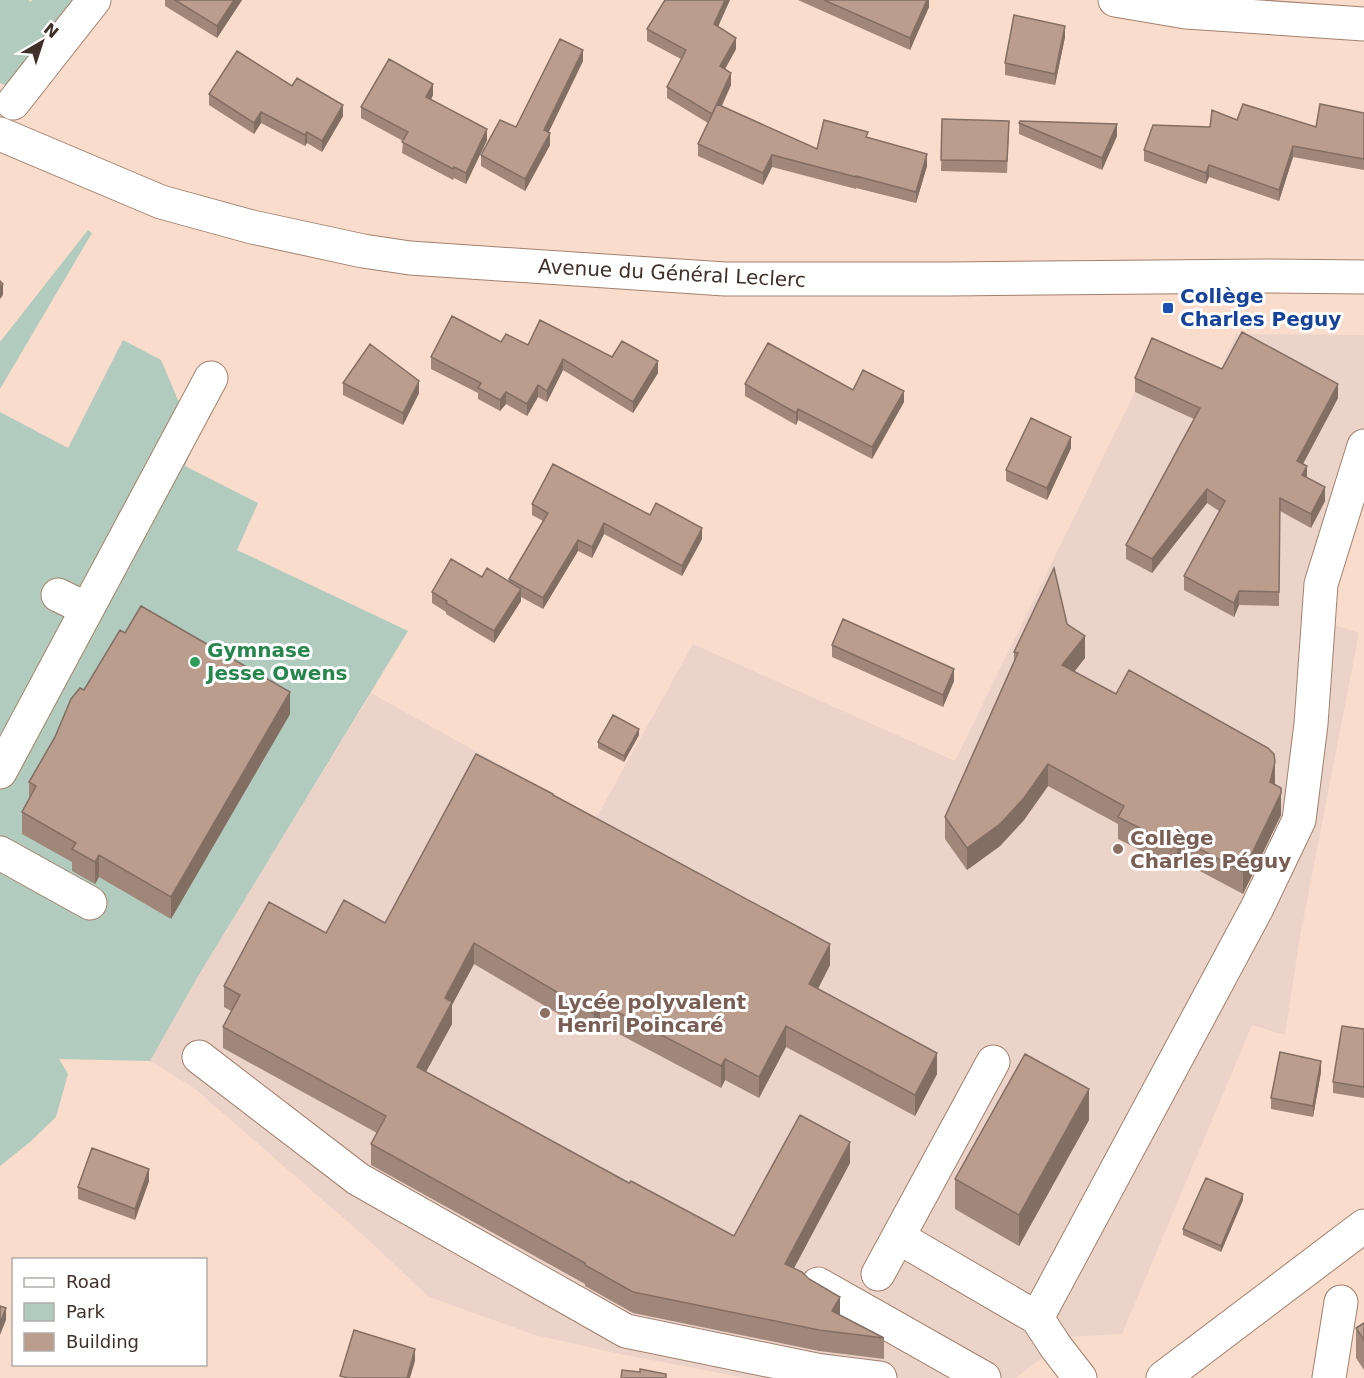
<svg xmlns="http://www.w3.org/2000/svg" width="1364" height="1378" viewBox="0 0 1364 1378" font-family="'DejaVu Sans',sans-serif">
  <rect width="100%" height="100%" fill="#fadccc"/>
  <path fill="#ebd3ca" d="M1236,334L1364,335V492L1328,623L1359,633L1300,937L1285,1035L1252,1025L1122,1334L1068,1337L1016,1378H746L620,1354L535,1335L429,1297L364,1236L194,1088L150,1061L197,978L371,693L596,818L693,644L955,761L1135,392L1151,399L1216,380Z"/>
  <path fill="#b1cbbe" d="M0,0H28L31,2L32,0H81L14,90L0,83Z
    M88,230L92,233L0,389V342Z
    M123,340L161,360L178,400L205,417L185,466L258,503L237,550L408,631L197,978L150,1061L59,1059L68,1074L56,1117L30,1142L0,1166V412L68,448Z"/>
  <g fill="none" stroke-linecap="round" stroke-linejoin="round">
    <g stroke="#a2806e" stroke-width="35">
      <path id="minor" d="M1115,0L1186,12L1364,24
        M13,103L94,0
        M58,595L87,609
        M0,772L211,378
        M0,853L90,903
        M199,1057L358,1179L626,1331L816,1370L880,1378
        M898,1237L1037,1318L1056,1347L1080,1378
        M878,1274L993,1062
        M818,1284L984,1378
        M1037,1318L1257,908L1299,820L1311,724L1321,584L1364,446
        M1163,1378L1364,1226
        M1329,1378L1341,1302"/>
    </g>
    <g stroke="#a2806e" stroke-width="35">
      <path id="major" d="M0,134L161,202L252,227L363,251L410,258L725,279H950L1266,276L1364,277"/>
    </g>
    <use href="#minor" stroke="#fff" stroke-width="33"/>
    <use href="#major" stroke="#fff" stroke-width="33"/>
  </g>
  <path fill="#a1877a" d="M165,0H242L217,38L165,6Z
    M798,0H929V7L910,50Z
    M718,27L736,49L725,69L731,85L722,106L817,149L868,137L927,166L916,203L856,188V189L772,167L763,185L698,156V144L708,123L667,98V87L681,59L647,41V29Z
    M1065,37L1055,85L1005,75V63Z
    M583,61L548,133L550,145L525,191L481,166V155L516,127Z
    M292,86L343,116L322,152L307,143L305,146L261,123L254,134L209,105V94Z
    M433,95L431,100L487,140L466,184L454,178L453,180L402,153L403,141L361,118V107Z
    M1364,113V170L1293,157L1279,201L1209,177L1206,184L1144,161V150L1237,120L1316,127Z
    M942,119L1009,132L1007,173L941,171Z
    M1019,123L1117,136L1102,170L1019,134Z
    M501,342L528,345L612,357L658,373L633,413L563,370L547,402L538,397L527,416L506,404L500,411L478,399V393L431,369V357Z
    M1222,369L1338,398L1303,464L1307,477L1325,501L1311,528L1280,511L1279,606L1239,605L1234,617L1184,590V576L1219,511L1207,503L1152,573L1126,559V545L1194,419L1135,392V378Z
    M343,383L419,393L403,425L343,395Z
    M745,384L853,390L904,402L872,459L798,420L796,425L745,396Z
    M1071,448L1047,500L1006,481V470Z
    M532,504L650,515L702,539L682,576L604,534L592,558L578,551L543,609L521,597V601L494,643L446,614V612L432,603V592L482,577L509,582V579L543,521L532,515Z
    M1067,624L1085,658L1074,672L1275,785L1281,810V815L1243,894L1181,861L1177,869L1118,839V824L1048,786L1024,820L1000,846L967,870L945,839V817L1014,661V652Z
    M832,645L954,681L943,707L832,657Z
    M84,690L290,714L171,919L99,877L95,884L72,871V862L22,834V812L29,800V782Z
    M639,735L624,762L598,748V742Z
    M553,796L830,965L818,989L937,1074L915,1116L786,1047L759,1098L725,1080L721,1088L600,1024L594,1035L474,964L452,1005V1024L426,1072L629,1183L734,1236L850,1163L794,1268L840,1315L884,1338V1359L819,1351L633,1313L585,1286V1284L371,1165V1144L377,1133L223,1048V1027L231,1011L224,1007V986L326,933L385,923Z
    M1364,1029V1098L1333,1093V1082Z
    M1321,1072L1313,1117L1271,1109V1098Z
    M1089,1120L1019,1246L955,1209V1179Z
    M149,1181L135,1220L78,1199V1187Z
    M1243,1200L1221,1252L1183,1235V1229Z
    M1364,1323V1370L1356,1358V1328Z"/>
  <path fill="#836e63" d="M234,0H242L217,38V26Z
    M725,0H730L714,36V24Z
    M927,0H929V7L910,50V38Z
    M1065,26V37L1055,85V74Z
    M736,38V49L720,78V66Z
    M583,50V61L544,142V130Z
    M731,73V85L712,126V114Z
    M433,84V95L426,108V97Z
    M343,105V116L322,152V141Z
    M261,112V123L254,134V123Z
    M1117,124V136L1102,170V158Z
    M487,129V140L466,184V173Z
    M307,132V143L305,146V135Z
    M550,133V145L525,191V179Z
    M1293,146V157L1279,201V190Z
    M927,154V166L916,203V192Z
    M772,155V167L763,185V173Z
    M1209,165V177L1206,184V173Z
    M3,284V295L0,299V288Z
    M563,359V370L547,402V391Z
    M658,361V373L633,413V402Z
    M419,381V393L403,425V413Z
    M1338,384V398L1297,475V461Z
    M538,385V397L527,416V404Z
    M904,391V402L872,459V447Z
    M506,392V404L500,411V400Z
    M798,409V420L796,425V413Z
    M1071,437V448L1047,500V488Z
    M1307,466V480L1302,475Z
    M1325,487V501L1311,528V514Z
    M1207,489V503L1152,573V559Z
    M604,523V534L592,558V547Z
    M702,528V539L682,576V566Z
    M578,540V551L543,609V598Z
    M521,589V601L494,643V631Z
    M1239,591V605L1234,617V603Z
    M1085,636V658L1062,687V665Z
    M954,669V681L943,707V695Z
    M290,692V714L171,919V897Z
    M639,729V735L624,762V756Z
    M1275,762V784L1270,804V782Z
    M1048,764V786L1024,820L1000,846L967,870V848Z
    M1281,788V815L1243,894V872Z
    M1181,839V861L1177,869V847Z
    M99,855V877L95,884V862Z
    M474,943V964L452,1005V1024L417,1088V1067L445,998Z
    M830,944V965L809,1006V984Z
    M600,1003V1024L594,1035V1014Z
    M786,1026V1047L759,1098V1077Z
    M937,1053V1074L915,1116V1095Z
    M725,1059V1080L721,1088V1066Z
    M1321,1061V1072L1313,1117V1106Z
    M1089,1089V1120L1019,1246V1215Z
    M850,1142V1163L785,1285V1264Z
    M149,1169V1181L135,1220V1209Z
    M1243,1194V1200L1221,1252V1246Z
    M840,1297V1318L832,1311Z
    M6,1308V1320L0,1335V1323Z
    M415,1349V1361L410,1378H407Z"/>
  <path fill="#bb9d8e" stroke="#836e63" stroke-width="1.5" d="M175,0H234L217,26Z
    M665,0H725L714,24L736,38L720,66L731,73L712,114L667,87L686,50L647,29Z
    M824,0H927L910,38Z
    M1014,15L1065,26L1055,74L1005,63Z
    M560,39L583,50L544,130L550,133L525,179L481,155L500,120L516,127Z
    M237,51L292,86L297,78L343,105L322,141L307,132L305,135L261,112L254,123L209,94Z
    M389,59L433,84L426,97L487,129L466,173L454,167L453,169L402,142L408,132L361,107Z
    M717,104L817,149L824,120L868,132L866,137L927,154L916,192L856,176V177L772,155L763,173L698,144Z
    M1243,104L1316,127L1320,104L1364,113V159L1293,146L1279,190L1209,165L1206,173L1144,150L1153,125L1210,127L1212,110L1237,120Z
    M942,119L1009,121L1007,161L941,160Z
    M1020,121L1117,124L1102,158L1019,123Z
    M0,281L3,284L0,288Z
    M452,316L501,342L506,334L528,345L540,320L612,357L622,341L658,361L633,402L563,359L547,391L538,385L527,404L506,392L500,400L478,388L481,383L431,357Z
    M1242,332L1338,384L1297,461L1307,466L1302,475L1325,487L1311,514L1280,498L1279,592L1239,591L1234,603L1184,576L1225,501L1207,489L1152,559L1126,545L1200,408L1135,378L1152,338L1222,369Z
    M768,343L853,390L863,370L904,391L872,447L798,409L796,413L745,384Z
    M370,344L419,381L403,413L343,383Z
    M1031,418L1071,437L1047,488L1006,470Z
    M553,464L650,515L656,503L702,528L682,566L604,523L592,547L578,540L543,598L509,579L548,513L532,504Z
    M451,559L482,577L487,568L521,589L494,631L446,603L447,601L432,592Z
    M1054,568L1067,624L1085,636L1062,665L1116,694L1129,670L1268,748L1274,754L1275,762L1270,782L1281,788V793L1243,872L1181,839L1177,847L1118,817L1124,806L1048,764L1024,798L1000,824L967,848L945,817L1018,653L1014,652Z
    M141,606L290,692L171,897L99,855L95,862L72,849L76,843L22,812L36,786L29,782L55,737L71,699L80,688L84,690L120,630L125,633Z
    M843,619L954,669L943,695L832,645Z
    M613,715L639,729L624,756L598,742Z
    M476,754L553,794V795L830,944L809,984L937,1053L915,1095L786,1026L759,1077L725,1059L721,1066L600,1003L594,1014L474,943L445,998L452,1002L417,1067L629,1183L631,1181L734,1236L800,1115L850,1142L785,1264L802,1272L809,1279L840,1297L832,1311L884,1338L819,1330L633,1292L585,1265V1263L371,1144L386,1116L223,1027L240,995L224,986L269,902L326,933L344,900L385,923Z
    M1342,1026L1364,1029V1087L1333,1082Z
    M1280,1052L1321,1061L1313,1106L1271,1098Z
    M1025,1054L1089,1089L1019,1215L955,1179Z
    M92,1148L149,1169L135,1209L78,1187Z
    M1206,1178L1243,1194L1221,1246L1183,1229Z
    M0,1306L6,1308L0,1323Z
    M1364,1323V1340L1356,1328Z
    M354,1330L415,1349L407,1378H348L340,1376Z
    M640,1369L666,1374V1378H621L622,1370L640,1372Z"/>
  <rect fill="#1a4fb4" stroke="#fff" stroke-width="2" x="1162" y="302" width="12" height="12" rx="3"/>
  <circle fill="#2e9e5b" stroke="#fff" stroke-width="2" cx="195" cy="662" r="6"/>
  <g fill="#8d6e63" stroke="#fff" stroke-width="2">
    <circle cx="1118" cy="849" r="6"/>
    <circle cx="545" cy="1013" r="6"/>
  </g>
  <g text-anchor="middle" stroke-width="6" stroke-linejoin="round" paint-order="stroke">
    <g font-size="20" fill="#3f3029" stroke="#fff">
      <text transform="translate(672 273) rotate(3)" y="7">Avenue du Général Leclerc</text>
    </g>
    <g font-size="20" font-weight="bold" fill="#164399" stroke="#fff" text-anchor="start">
      <text x="1180" y="303">Collège<tspan x="1180" dy="23">Charles Peguy</tspan></text>
    </g>
    <g font-size="20" font-weight="bold" fill="#27864d" stroke="#fff" text-anchor="start">
      <text x="207" y="657">Gymnase<tspan x="207" dy="23">Jesse Owens</tspan></text>
    </g>
    <g font-size="20" font-weight="bold" fill="#785e54" stroke="#fff" text-anchor="start">
      <text x="1130" y="845">Collège<tspan x="1130" dy="23">Charles Péguy</tspan></text>
      <text x="557" y="1009">Lycée polyvalent<tspan x="557" dy="23">Henri Poincaré</tspan></text>
    </g>
  </g>
  <rect x="12" y="1258" width="195" height="108" fill="#ffffff" stroke="#b2aca9" stroke-width="1.5"/>
  <rect x="24" y="1278" width="30" height="9" fill="#ffffff" stroke="#b2aca9" stroke-width="1.5"/>
  <text x="66" y="1288" font-size="18" fill="#3f3029">Road</text>
  <rect x="24" y="1303" width="30" height="18" fill="#b1cbbe" stroke="#b2aca9" stroke-width="1.5"/>
  <text x="66" y="1318" font-size="18" fill="#3f3029">Park</text>
  <rect x="24" y="1333" width="30" height="18" fill="#bb9d8e" stroke="#b2aca9" stroke-width="1.5"/>
  <text x="66" y="1348" font-size="18" fill="#3f3029">Building</text>
  <g transform="translate(42 42) rotate(39)" stroke="#ffffff" stroke-width="4.5" paint-order="stroke">
  <path d="M0-4.5L10 22L0 15L-10 22Z" fill="#3f3029"/>
  <text y="-9" font-size="16" font-weight="bold" text-anchor="middle" fill="#3f3029">N</text>
  </g>
</svg>
